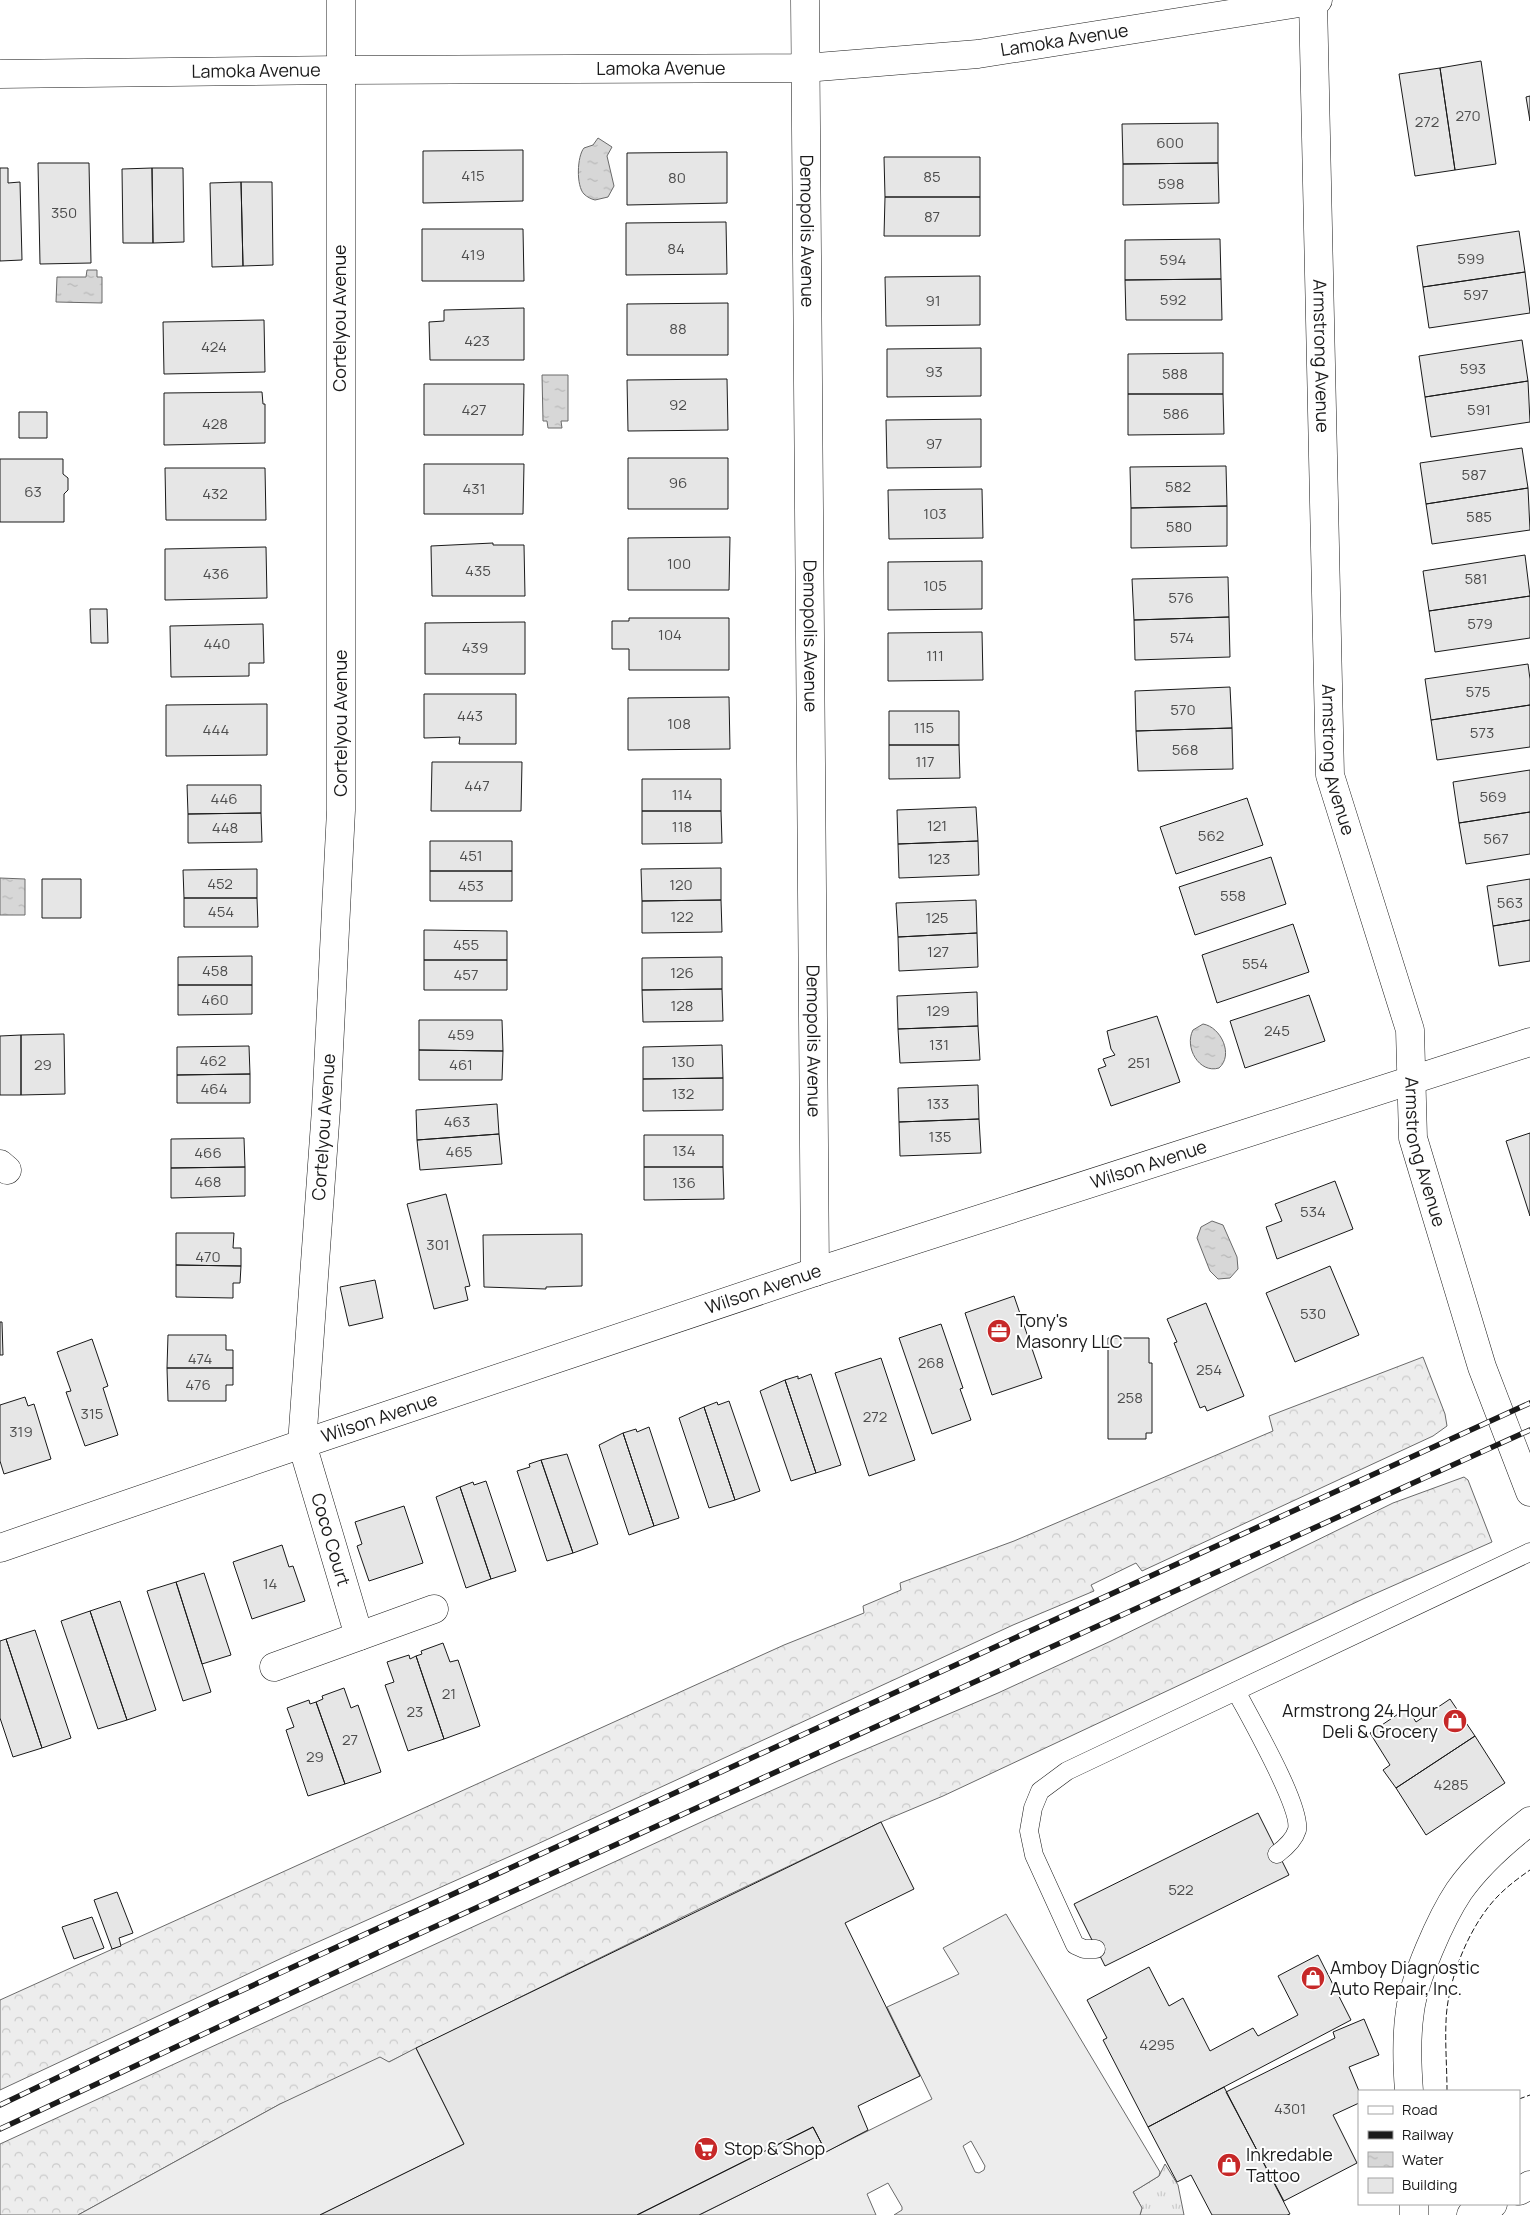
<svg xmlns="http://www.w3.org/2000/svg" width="1530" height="2215" viewBox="0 0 1530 2215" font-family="Manrope,sans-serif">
  <defs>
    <pattern id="grass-tufts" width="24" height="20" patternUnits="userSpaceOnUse" patternTransform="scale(1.25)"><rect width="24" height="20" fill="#ededed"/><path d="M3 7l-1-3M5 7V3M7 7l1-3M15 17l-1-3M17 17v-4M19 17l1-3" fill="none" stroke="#cbcbcb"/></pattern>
    <pattern id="forest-crowns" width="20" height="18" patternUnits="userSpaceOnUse" patternTransform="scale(1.25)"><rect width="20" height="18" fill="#ededed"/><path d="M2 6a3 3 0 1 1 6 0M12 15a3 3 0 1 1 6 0" fill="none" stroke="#cbcbcb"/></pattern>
    <pattern id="water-ripples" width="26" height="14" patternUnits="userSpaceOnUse" patternTransform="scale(1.25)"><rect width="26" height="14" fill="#d7d7d7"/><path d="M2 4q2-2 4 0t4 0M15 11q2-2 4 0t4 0" fill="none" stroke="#b8b8b8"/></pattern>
  </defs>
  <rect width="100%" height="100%" fill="#fff"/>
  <path fill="url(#grass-tufts)" stroke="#6a6a6a" d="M1165,2164L1178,2185L1184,2215H1140L1142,2208L1133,2192L1159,2176Z"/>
  <path fill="url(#forest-crowns)" stroke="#6a6a6a" d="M1423,1357L1445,1414L1447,1426L1433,1436L1142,1571L1136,1563L1091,1585L1094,1591L1013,1625L533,1846L282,1958L0,2090V2000L784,1645L864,1613L863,1606L901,1590L900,1583L1014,1541L1273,1431L1269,1416Z
    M1464,1477L1468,1480L1492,1542L1363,1599L943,1796L881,1822L699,1909L389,2062L280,2104L78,2215H0V2144L710,1818L838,1761L998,1693L1111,1641L1393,1503Z"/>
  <path fill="#ededed" stroke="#6a6a6a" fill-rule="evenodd" d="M1006,1914L1160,2172L1159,2176L1133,2192L1142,2208L1140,2215H894L902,2210V2207L888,2183L867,2194L876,2215H699L932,2099L887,2007L959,1974L943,1948ZM971,2141L985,2166L984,2170L979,2173L975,2172L963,2146Z
    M416,2048L464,2144L320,2215H78L280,2104L380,2057L389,2062Z"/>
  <path fill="url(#water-ripples)" stroke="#6a6a6a" d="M598,138L612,147L607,156L614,186L608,197L595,200C591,199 587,197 584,194C576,186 577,156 584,148L593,145Z
    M87,270H97V277H102V303L56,302L57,277H86Z
    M542,375H568V421H561L562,428H548L547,421H543Z
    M0,878L25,879V915H0Z
    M1203,1024C1221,1027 1234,1055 1219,1068C1199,1074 1184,1047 1193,1030Z
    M1212,1221L1223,1225L1237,1257L1238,1269L1230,1278L1218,1279L1210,1271L1197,1238L1201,1227Z"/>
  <path fill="#e6e6e6" stroke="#1a1a1a" d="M1481,61L1496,164L1455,170L1440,68Z
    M1440,68L1455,170L1415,176L1399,74Z
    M1530,96V121L1526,97Z
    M1218,123V163L1123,164L1122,124Z
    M523,150V201L423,203V151Z
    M727,152V203L627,205V153Z
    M884,157H980V197H885Z
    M38,163H89L91,263L40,264Z
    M1218,163L1219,203L1123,205V164Z
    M0,168H8V183L20,182L22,260L0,261Z
    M152,168H183L184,242L153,243Z
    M152,168L153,243H123L122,169Z
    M241,182H272L273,265L243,266Z
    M241,182L243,266L212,267L210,183Z
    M885,197H980V236H884Z
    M726,222L727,274L626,275V223Z
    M422,229H523L524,281H422Z
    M1519,231L1525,272L1423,287L1417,246Z
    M1220,239L1221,279L1125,280V240Z
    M1525,272L1530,313L1429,328L1423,287Z
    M980,276V325L886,326L885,277Z
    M1221,279L1222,320H1126L1125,280Z
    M728,303V355H627V304Z
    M524,308V360H430L429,322L444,321V310Z
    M264,320L265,372L164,374L163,322Z
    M1522,340L1528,381L1425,397L1419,356Z
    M981,348V396L887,397V349Z
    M1223,353V394H1128V354Z
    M727,379L728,430L628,431L627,380Z
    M1528,381L1530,422L1431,437L1425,397Z
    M424,384H524L523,435H424Z
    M262,392L263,404H265V443L164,445V393Z
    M1128,394H1223L1224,434L1128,435Z
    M19,412H47V438H19Z
    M981,419V467L887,468L886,420Z
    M1522,448L1528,488L1426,504L1420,463Z
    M628,458H728V509H628Z
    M0,459H63V474L68,478V490L64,494V522H0Z
    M424,464H524L523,514H424Z
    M1226,466L1227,506L1131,508L1130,467Z
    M165,468H265L266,520H166Z
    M1528,488L1530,530L1432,544L1426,504Z
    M982,489L983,538L889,539L888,490Z
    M1227,506V546L1131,548V508Z
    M730,537L729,590H628V538Z
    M493,543V545H524L525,596H432L431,546Z
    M266,547L267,598L165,600V549Z
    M1525,555L1530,596L1429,611L1423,571Z
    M982,561V609L888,610V562Z
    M1228,577L1229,617L1134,620L1132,579Z
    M1530,596V638L1435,652L1429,611Z
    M90,609H107L108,643H91Z
    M1229,617L1230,657L1135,660L1134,620Z
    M629,618H729V670H629V649H612V621H629Z
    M525,622V674H425V623Z
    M263,624L264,663H249V676L171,677L170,626Z
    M982,632L983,680L888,681V633Z
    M1528,664L1530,679V705L1431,720L1425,679Z
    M1230,687L1232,728L1136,731L1135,691Z
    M424,694H516V744H459L460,737L424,738Z
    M729,697L730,749L628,750V698Z
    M267,704V755L166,756V705Z
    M1530,705V747L1437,760L1431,720Z
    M889,711H959V745H889Z
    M1232,728L1233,769L1138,771L1136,731Z
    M889,745H959L960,778L889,779Z
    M432,762H522L521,811H431Z
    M1530,770V812L1459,823L1453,782Z
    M642,779H721V811H642Z
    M187,785H261V813L188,814Z
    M1247,798L1263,845L1176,874L1160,827Z
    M976,807L978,841L898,844L897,810Z
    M642,811H721L722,843L642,844Z
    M1530,812V854L1466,864L1459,823Z
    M261,813L262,842L188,843V814Z
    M430,841H512V871H430Z
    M978,841L979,875L899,878L898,844Z
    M1271,857L1286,904L1195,935L1179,887Z
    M721,868V900L642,901L641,869Z
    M257,869V898H184L183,870Z
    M430,871H512V901H430Z
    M42,879H81V918H42Z
    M1530,879V920L1493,926L1487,886Z
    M184,898H257L258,927H184Z
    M721,900L722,932L642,933V901Z
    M976,900L977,933L898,937L896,903Z
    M1530,920V961L1499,966L1493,926Z
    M1293,924L1309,972L1217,1003L1202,955Z
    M424,930L507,931V960H424Z
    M977,933L978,967L899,971L898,937Z
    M252,956V985H178V957Z
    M722,957V989L642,990V958Z
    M424,960H507V990H424Z
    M178,985H252V1014L178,1015Z
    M722,989L723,1021L643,1022L642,990Z
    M977,992L978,1026L898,1029L897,996Z
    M1309,995L1325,1041L1245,1068L1230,1021Z
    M1157,1016L1180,1082L1111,1106L1098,1069L1106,1066L1103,1059L1115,1055L1111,1049L1107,1031Z
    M419,1020H502L503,1051L419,1050Z
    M978,1026L980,1060L900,1063L898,1029Z
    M64,1034L65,1094L21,1095V1035Z
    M21,1035V1095H0V1036Z
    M722,1045L723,1078L643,1079V1047Z
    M249,1046L250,1074L177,1075V1047Z
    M419,1050L503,1051L502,1080H419Z
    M250,1074V1103H177V1075Z
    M723,1078V1110L643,1111V1079Z
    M978,1085L979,1119L899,1122L898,1088Z
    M497,1104L499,1134L417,1140L416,1110Z
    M979,1119L981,1153L900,1156L899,1122Z
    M1530,1133V1216L1506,1141Z
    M499,1134L502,1164L420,1170L417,1140Z
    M644,1135H723V1167H644Z
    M244,1138L245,1167L171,1168V1139Z
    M245,1167V1196L171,1198V1168Z
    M644,1167H723L724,1199L644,1200Z
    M1335,1181L1353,1229L1277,1259L1266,1227L1282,1221L1275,1204Z
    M446,1194L470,1286L465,1287L468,1300L434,1309L407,1204Z
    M176,1233H234L233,1248H241V1266L176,1265Z
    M582,1234V1286L546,1287V1289L484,1287L483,1235Z
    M176,1265L241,1266L240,1283H233V1298L176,1297Z
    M1330,1266L1359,1335L1295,1362L1266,1293Z
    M375,1280L383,1318L349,1326L340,1287Z
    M1014,1296L1042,1378L992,1395L965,1313Z
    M1206,1303L1244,1396L1207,1411L1205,1406L1200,1408L1174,1343L1177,1342L1167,1319Z
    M0,1322H2L3,1355H0Z
    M941,1324L963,1388L960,1389L971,1420L932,1434L899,1338Z
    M168,1335H226V1350H233V1368H167Z
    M1108,1338H1149V1363H1152V1433H1146V1439H1108Z
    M92,1339L108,1386L103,1388L118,1435L85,1446L66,1392L71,1391L57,1352Z
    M881,1358L915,1460L869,1476L835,1373Z
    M167,1368H233V1385H226V1401H168Z
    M811,1374L841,1465L816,1473L785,1380L798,1376V1379Z
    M785,1380L816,1473L791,1481L760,1391Z
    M25,1397L28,1406L34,1404L51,1459L4,1474L0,1461V1405Z
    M729,1401L760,1491L735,1500L704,1407L717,1402L718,1405Z
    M704,1407L735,1500L709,1508L679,1418Z
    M649,1427L679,1518L654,1526L623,1433L636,1429L637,1432Z
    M623,1433L654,1526L629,1535L599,1445Z
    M567,1454L598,1544L573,1553L541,1460Z
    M541,1460L573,1553L547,1561L517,1471L530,1467L529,1464Z
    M486,1481L516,1571L491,1579L460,1487L473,1482L474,1485Z
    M460,1487L491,1579L466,1588L436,1497Z
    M404,1506L423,1563L369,1581L357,1546L362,1544L355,1522Z
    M282,1545L289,1567L293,1566L305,1601L252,1619L233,1562Z
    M204,1573L231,1655L202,1664L176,1582Z
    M176,1582L211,1692L183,1701L147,1591Z
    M120,1601L156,1710L127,1720L90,1611Z
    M90,1611L127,1720L98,1729L61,1621Z
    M35,1630L71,1738L42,1748L6,1639Z
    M6,1639L42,1748L13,1757L0,1718V1641Z
    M443,1643L450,1662L458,1660L480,1726L444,1739L416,1656L422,1654L421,1651Z
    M409,1655L410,1659L416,1656L444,1739L408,1751L385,1685L394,1682L387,1662Z
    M344,1688L351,1708L358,1705L381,1772L345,1784L316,1702L323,1699L322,1696Z
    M1450,1699L1475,1736L1396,1788L1383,1770L1390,1765L1370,1733L1407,1708L1416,1722Z
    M309,1700L310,1704L316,1702L345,1784L308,1796L286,1730L294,1727L287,1708Z
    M1475,1736L1505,1783L1426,1835L1396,1788Z
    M1258,1813L1289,1875L1105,1966L1074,1904Z
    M881,1822L914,1889L845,1923L920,2076L858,2106L868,2130L826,2152L813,2127L637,2215H320L464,2144L416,2048Z
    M117,1892L133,1933L119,1938L121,1946L112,1949L94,1900Z
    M92,1917L104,1948L74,1959L62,1927Z
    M1318,1955L1351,2020L1148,2127L1103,2040L1107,2038L1087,2000L1149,1967L1169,2006L1183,1998L1210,2051L1253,2028L1258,2036L1298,2015L1278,1976Z
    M1364,2019L1379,2055L1349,2067L1359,2091V2103L1333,2115L1357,2163L1284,2201L1226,2092L1335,2038L1333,2032Z
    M1224,2087L1290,2214L1287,2215H1212L1191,2175L1177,2182L1148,2127Z
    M813,2127L826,2152L699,2215H637Z"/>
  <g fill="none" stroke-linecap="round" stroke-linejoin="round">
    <g stroke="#1a1a1a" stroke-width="19">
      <path id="lane" d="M1236,1691C1249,1716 1302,1807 1297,1830C1294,1840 1285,1848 1277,1854
        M1096,1949H1084L1075,1945L1034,1855L1029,1831L1033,1808L1040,1791L1067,1771L1530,1552"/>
    </g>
    <g stroke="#1a1a1a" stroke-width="29">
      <g id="street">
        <path id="s1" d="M341,0V810L326,1109L302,1444L359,1636"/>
        <path id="s2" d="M805,0L815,1272"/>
        <path id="s3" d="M0,74L342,70L805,68L978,54L1318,0"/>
        <path d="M0,1164L7,1170"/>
        <path id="s4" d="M0,1548L302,1444L815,1272L1530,1042"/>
        <path d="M274,1667L434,1609"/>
        <path d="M1409,2091C1407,2065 1406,2037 1410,2011C1414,1979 1441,1918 1459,1891C1478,1864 1504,1841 1530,1821"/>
        <path d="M1414,2204V2215"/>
      </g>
    </g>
    <g stroke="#1a1a1a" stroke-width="29">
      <g id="secondary">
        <path id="s5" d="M1313,0L1330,775L1410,1030L1413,1138L1482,1367L1530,1492"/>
        <path d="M1519,2191L1530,2185"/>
        <path d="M1471,2215L1493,2204"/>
      </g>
    </g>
    <use href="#lane" stroke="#fff" stroke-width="18"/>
    <use href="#street" stroke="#fff" stroke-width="28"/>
    <use href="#secondary" stroke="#fff" stroke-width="28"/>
    <g stroke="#1a1a1a" stroke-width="5.5">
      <path id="rail" d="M0,2105L212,2004L1530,1403
        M0,2129L390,1947L1530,1430"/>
    </g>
    <use href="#rail" stroke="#fff" stroke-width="4" stroke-dasharray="11" stroke-linecap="butt"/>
    <path stroke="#1a1a1a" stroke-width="1" stroke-dasharray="6 2.5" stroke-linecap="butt" d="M1447,2091C1447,2068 1445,2045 1446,2022C1447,1980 1470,1923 1500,1894C1509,1885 1520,1877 1530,1870
      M1519,2099L1530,2095"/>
  </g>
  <defs>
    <g id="office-disc" transform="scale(1.25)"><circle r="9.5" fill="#c62828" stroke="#fff"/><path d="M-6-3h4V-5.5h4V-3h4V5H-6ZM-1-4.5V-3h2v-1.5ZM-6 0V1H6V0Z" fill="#fff"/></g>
    <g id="shop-disc" transform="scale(1.25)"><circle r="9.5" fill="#c62828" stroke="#fff"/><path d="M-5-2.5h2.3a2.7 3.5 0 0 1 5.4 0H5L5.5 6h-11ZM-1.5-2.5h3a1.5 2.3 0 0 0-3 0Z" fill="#fff"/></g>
    <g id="supermarket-disc" transform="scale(1.25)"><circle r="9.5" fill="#c62828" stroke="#fff"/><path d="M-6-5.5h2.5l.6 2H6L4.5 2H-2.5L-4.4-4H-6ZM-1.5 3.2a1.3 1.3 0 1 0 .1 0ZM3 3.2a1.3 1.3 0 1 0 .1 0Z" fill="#fff"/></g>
  </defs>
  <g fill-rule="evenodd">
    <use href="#office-disc" x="999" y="1331"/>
    <use href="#shop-disc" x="1455" y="1721"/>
    <use href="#shop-disc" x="1313" y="1978"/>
    <use href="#supermarket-disc" x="706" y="2149"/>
    <use href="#shop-disc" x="1229" y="2165"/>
  </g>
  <g text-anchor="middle" stroke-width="4" stroke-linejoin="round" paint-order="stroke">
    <g font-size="15" fill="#4d4d4d">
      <text x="1468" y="121">270</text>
      <text x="1427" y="127">272</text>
      <text x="1170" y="148">600</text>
      <text x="473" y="181">415</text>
      <text x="932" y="182">85</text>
      <text x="677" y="183">80</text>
      <text x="1171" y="189">598</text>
      <text x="64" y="218">350</text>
      <text x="932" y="222">87</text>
      <text x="676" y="254">84</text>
      <text x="473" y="260">419</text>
      <text x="1471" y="264">599</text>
      <text x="1173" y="265">594</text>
      <text x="1476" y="300">597</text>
      <text x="1173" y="305">592</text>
      <text x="933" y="306">91</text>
      <text x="678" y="334">88</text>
      <text x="477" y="346">423</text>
      <text x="214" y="352">424</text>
      <text x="1473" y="374">593</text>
      <text x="934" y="377">93</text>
      <text x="1175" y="379">588</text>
      <text x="678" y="410">92</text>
      <text x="474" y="415">427</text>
      <text x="1479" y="415">591</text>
      <text x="1176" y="419">586</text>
      <text x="215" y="429">428</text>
      <text x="934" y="449">97</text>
      <text x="1474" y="480">587</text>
      <text x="678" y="488">96</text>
      <text x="1178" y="492">582</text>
      <text x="474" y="494">431</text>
      <text x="33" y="497">63</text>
      <text x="215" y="499">432</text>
      <text x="935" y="519">103</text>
      <text x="1479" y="522">585</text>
      <text x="1179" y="532">580</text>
      <text x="679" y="569">100</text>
      <text x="478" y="576">435</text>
      <text x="216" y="579">436</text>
      <text x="1476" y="584">581</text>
      <text x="935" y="591">105</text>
      <text x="1181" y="603">576</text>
      <text x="1480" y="629">579</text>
      <text x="670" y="640">104</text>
      <text x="1182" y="643">574</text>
      <text x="217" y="649">440</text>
      <text x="475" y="653">439</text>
      <text x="935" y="661">111</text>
      <text x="1478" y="697">575</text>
      <text x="1183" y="715">570</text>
      <text x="470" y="721">443</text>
      <text x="679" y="729">108</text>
      <text x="924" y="733">115</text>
      <text x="216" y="735">444</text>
      <text x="1482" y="738">573</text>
      <text x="1185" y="755">568</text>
      <text x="925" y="767">117</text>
      <text x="477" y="791">447</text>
      <text x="682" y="800">114</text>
      <text x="1493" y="802">569</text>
      <text x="224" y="804">446</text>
      <text x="937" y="831">121</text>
      <text x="682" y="832">118</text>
      <text x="225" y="833">448</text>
      <text x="1211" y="841">562</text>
      <text x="1496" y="844">567</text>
      <text x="471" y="861">451</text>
      <text x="939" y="864">123</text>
      <text x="220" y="889">452</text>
      <text x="681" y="890">120</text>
      <text x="471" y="891">453</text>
      <text x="1233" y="901">558</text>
      <text x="1510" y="908">563</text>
      <text x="221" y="917">454</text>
      <text x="682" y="922">122</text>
      <text x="937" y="923">125</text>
      <text x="466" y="950">455</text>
      <text x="938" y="957">127</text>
      <text x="1255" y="969">554</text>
      <text x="215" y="976">458</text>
      <text x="682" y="978">126</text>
      <text x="466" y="980">457</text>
      <text x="215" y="1005">460</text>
      <text x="682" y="1011">128</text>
      <text x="938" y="1016">129</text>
      <text x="1277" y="1036">245</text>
      <text x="461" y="1040">459</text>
      <text x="939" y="1050">131</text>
      <text x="213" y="1066">462</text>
      <text x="683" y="1067">130</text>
      <text x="1139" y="1068">251</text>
      <text x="43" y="1070">29</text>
      <text x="461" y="1070">461</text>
      <text x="214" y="1094">464</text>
      <text x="683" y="1099">132</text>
      <text x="938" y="1109">133</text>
      <text x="457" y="1127">463</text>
      <text x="940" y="1142">135</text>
      <text x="684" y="1156">134</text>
      <text x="459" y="1157">465</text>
      <text x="208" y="1158">466</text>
      <text x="208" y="1187">468</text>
      <text x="684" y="1188">136</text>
      <text x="1313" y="1217">534</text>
      <text x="438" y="1250">301</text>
      <text x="208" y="1262">470</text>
      <text x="1313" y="1319">530</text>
      <text x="200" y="1364">474</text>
      <text x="931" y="1368">268</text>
      <text x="1209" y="1375">254</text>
      <text x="198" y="1390">476</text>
      <text x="1130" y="1403">258</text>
      <text x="92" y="1419">315</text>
      <text x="875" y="1422">272</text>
      <text x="21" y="1437">319</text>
      <text x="270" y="1589">14</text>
      <text x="449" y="1699">21</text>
      <text x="415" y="1717">23</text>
      <text x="350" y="1745">27</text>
      <text x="315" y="1762">29</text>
      <text x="1451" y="1790">4285</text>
      <text x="1181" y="1895">522</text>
      <text x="1157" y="2050">4295</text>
      <text x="1290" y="2114">4301</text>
    </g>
    <g font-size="18" fill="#1a1a1a" stroke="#fff">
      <text dy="6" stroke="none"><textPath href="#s3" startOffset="1066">Lamoka Avenue</textPath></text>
      <text dy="6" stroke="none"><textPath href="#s3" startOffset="661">Lamoka Avenue</textPath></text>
      <text dy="6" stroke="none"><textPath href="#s3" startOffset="256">Lamoka Avenue</textPath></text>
      <text dy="6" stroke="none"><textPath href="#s2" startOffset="231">Demopolis Avenue</textPath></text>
      <text transform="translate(340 318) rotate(-90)" y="6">Cortelyou Avenue</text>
      <text dy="6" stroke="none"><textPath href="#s5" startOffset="356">Armstrong Avenue</textPath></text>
      <text dy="6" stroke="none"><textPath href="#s2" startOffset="636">Demopolis Avenue</textPath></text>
      <text transform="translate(341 723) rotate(-90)" y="6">Cortelyou Avenue</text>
      <text dy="6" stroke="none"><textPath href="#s5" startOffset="761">Armstrong Avenue</textPath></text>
      <text dy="6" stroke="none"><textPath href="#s2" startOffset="1041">Demopolis Avenue</textPath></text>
      <text transform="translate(324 1127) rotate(-86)" y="6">Cortelyou Avenue</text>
      <text dy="6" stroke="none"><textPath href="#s5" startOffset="1166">Armstrong Avenue</textPath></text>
      <text dy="6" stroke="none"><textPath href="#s4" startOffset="1211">Wilson Avenue</textPath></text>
      <text dy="6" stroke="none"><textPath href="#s4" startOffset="806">Wilson Avenue</textPath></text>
      <text dy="6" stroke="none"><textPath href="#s4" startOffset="401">Wilson Avenue</textPath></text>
      <text dy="6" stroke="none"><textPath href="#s1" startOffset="1545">Coco Court</textPath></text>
    </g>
    <g font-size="18" fill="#1a1a1a" stroke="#fff" text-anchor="start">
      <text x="1016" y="1327">Tony's<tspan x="1016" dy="21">Masonry LLC</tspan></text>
      <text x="1438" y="1717" text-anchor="end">Armstrong 24 Hour<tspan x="1438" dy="21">Deli &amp; Grocery</tspan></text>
      <text x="1330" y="1974">Amboy Diagnostic<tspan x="1330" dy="21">Auto Repair, Inc.</tspan></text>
      <text x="724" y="2155">Stop &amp; Shop</text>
      <text x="1246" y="2161">Inkredable<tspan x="1246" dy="21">Tattoo</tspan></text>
    </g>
  </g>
  <rect x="1358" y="2090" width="162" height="115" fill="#ffffff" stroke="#a3a3a3"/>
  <rect x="1368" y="2106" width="25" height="8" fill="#ffffff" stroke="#a3a3a3"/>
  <text x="1402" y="2115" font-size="15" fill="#1a1a1a">Road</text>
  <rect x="1368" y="2131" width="25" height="8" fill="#1a1a1a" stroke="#a3a3a3"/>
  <text x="1402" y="2140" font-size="15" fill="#1a1a1a">Railway</text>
  <rect x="1368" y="2152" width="25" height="15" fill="url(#water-ripples)" stroke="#a3a3a3"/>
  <text x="1402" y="2165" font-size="15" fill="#1a1a1a">Water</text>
  <rect x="1368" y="2178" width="25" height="15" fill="#e6e6e6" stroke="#a3a3a3"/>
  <text x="1402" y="2190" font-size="15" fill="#1a1a1a">Building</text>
</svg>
